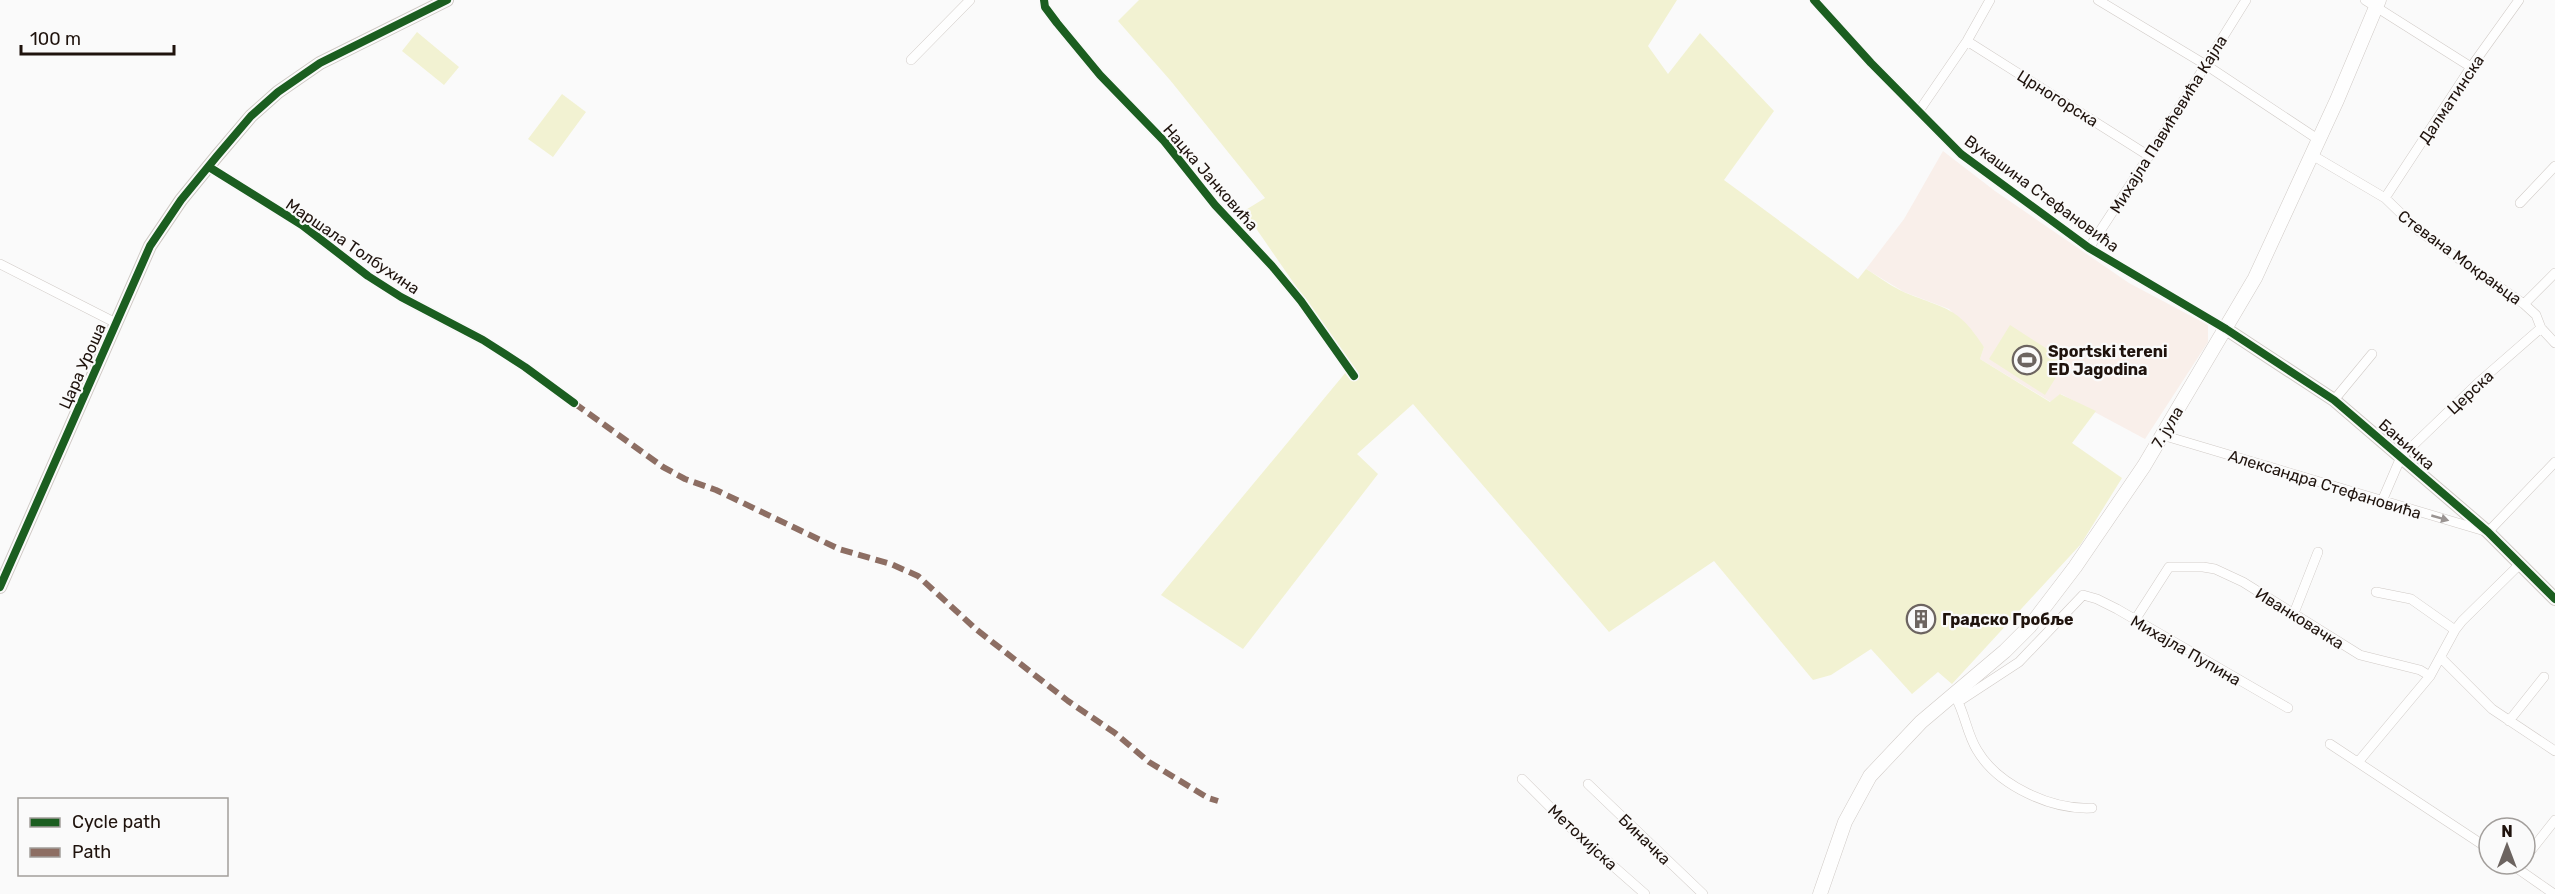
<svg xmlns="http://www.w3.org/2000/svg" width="2555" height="894" viewBox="0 0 2555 894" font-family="Rubik,sans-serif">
  <rect width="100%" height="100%" fill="#fafafa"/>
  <path fill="#f9efea" d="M1943,151L1995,191L2129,283L2208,325V342L2145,439L2061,394L2051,402L1980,359L1984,347L1949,309L1904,292L1866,269L1904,219Z"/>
  <path fill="#f2f2d2" d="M1139,0H1677L1648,46L1668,74L1700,33L1774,111L1724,180L1858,279L1866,269C1879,277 1892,287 1906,293C1948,310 1958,307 1984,347L1980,359L2050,402L2060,394L2096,411L2072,443L2122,478L2081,544L1952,684L1938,672L1912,694L1871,649L1831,675L1813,680L1714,561L1609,632L1413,404L1357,454L1378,474L1243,649L1161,595L1351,366L1244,211L1265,198L1170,80L1118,21Z
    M417,32L459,67L444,85L402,51Z
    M562,94L586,112L553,157L528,139Z
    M2010,325L2066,361L2045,395L1989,359Z"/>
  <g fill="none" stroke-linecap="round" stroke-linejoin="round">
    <g stroke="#d0cac6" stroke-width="10">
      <path id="minor" d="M1044,0L1045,7L1057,23L1100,75L1164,141L1215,205L1272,266L1301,301L1354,376
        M1814,0L1871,63L1961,154L2089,248L2226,329
        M2098,0L2206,65L2319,140
        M2365,0L2471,67
        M1967,41L2149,156
        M911,60L970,0
        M1919,111L1967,41L1990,0
        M2312,155L2385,198L2419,231L2524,304L2536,315L2541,328L2555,343
        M209,167L302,225L368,276L401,297L483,340L525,367L574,403
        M2385,198L2471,67L2519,0
        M2520,203L2555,166
        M2089,248L2149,156L2246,0
        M0,264L116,323
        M2524,304L2555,273
        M2334,400L2372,354
        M2162,435L2488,532L2555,462
        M2382,501L2401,457L2478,383L2541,328
        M2376,592L2411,599L2455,630
        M2294,613L2318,552
        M2135,620L2169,567H2203L2215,569L2243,582L2360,655L2420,670L2430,676
        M2441,658L2492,709L2555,751
        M1956,698C1965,714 1967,734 1977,750C1998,786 2052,810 2092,808
        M1958,702L2019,662L2083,595L2097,599L2117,609L2288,708
        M2509,721L2544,677
        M2330,744L2489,849
        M2359,761L2430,676L2455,630L2462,621L2519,565
        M1522,779L1579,836L1645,894
        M1588,784L1703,894
        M2525,858L2555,820
        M2511,864L2554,894"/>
    </g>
    <g stroke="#d0cac6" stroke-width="14">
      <path id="tertiary" d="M2226,329L2334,400L2488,532L2555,599
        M0,587L150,246L181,200L217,156L251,116L278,92L320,63L447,0"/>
    </g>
    <g stroke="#d0cac6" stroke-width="15">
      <path id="secondary" d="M1820,894L1845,822L1870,776L1921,722L2005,651L2030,626L2075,567L2144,466L2255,278L2337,100L2379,0"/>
    </g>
    <use href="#minor" stroke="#fefefe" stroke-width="9"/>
    <use href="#tertiary" stroke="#fefefe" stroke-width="12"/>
    <use href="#secondary" stroke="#fefefe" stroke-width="14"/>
    <path stroke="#8d6e63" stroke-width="6" stroke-dasharray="12 6" stroke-linecap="butt" d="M574,403L663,467L685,479L716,490L839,549L891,564L918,576L977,630L1068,701L1115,733L1149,762L1208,798L1218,801"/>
    <g stroke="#fafafa" stroke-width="11">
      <path id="cycleway" d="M1044,0L1045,7L1057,23L1100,75L1164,141L1215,205L1272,266L1301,301L1354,376
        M1814,0L1871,63L1961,154L2089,248L2226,329L2334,400L2488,532L2555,599
        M209,167L302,225L368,276L401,297L483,340L525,367L574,403
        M0,587L150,246L181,200L217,156L251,116L278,92L320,63L447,0"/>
    </g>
    <use href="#cycleway" stroke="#1b5e20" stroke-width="8"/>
  </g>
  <defs><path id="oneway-solid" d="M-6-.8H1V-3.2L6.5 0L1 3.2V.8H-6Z" transform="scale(1.5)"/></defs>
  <use fill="#9a9492" href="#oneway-solid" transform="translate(2440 518) rotate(16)"/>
  <defs>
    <g id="stadium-ring" transform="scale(1.5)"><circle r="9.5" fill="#fafafa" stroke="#6c6460" stroke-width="1.5"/><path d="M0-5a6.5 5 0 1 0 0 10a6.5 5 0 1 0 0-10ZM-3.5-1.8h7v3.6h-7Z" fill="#6c6460"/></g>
    <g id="building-ring" transform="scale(1.5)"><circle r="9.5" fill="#fafafa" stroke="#6c6460" stroke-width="1.5"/><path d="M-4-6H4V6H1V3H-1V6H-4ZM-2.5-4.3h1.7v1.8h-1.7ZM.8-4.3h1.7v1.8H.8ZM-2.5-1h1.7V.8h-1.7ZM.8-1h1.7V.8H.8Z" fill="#6c6460"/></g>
  </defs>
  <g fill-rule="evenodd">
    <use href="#stadium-ring" x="2027" y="360"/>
    <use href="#building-ring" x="1921" y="619"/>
  </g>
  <g text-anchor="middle" stroke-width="4.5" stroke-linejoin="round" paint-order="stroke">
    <g font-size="16" fill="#1f130d" stroke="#fafafa">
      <text transform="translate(2058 98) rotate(32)" y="6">Црногорска</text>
      <text transform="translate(2451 99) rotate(-56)" y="6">Далматинска</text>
      <text transform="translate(2168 124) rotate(-58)" y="6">Михајла Павићевића Кајла</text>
      <text transform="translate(1211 177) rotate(49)" y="6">Нацка Јанковића</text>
      <text transform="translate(2042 193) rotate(36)" y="6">Вукашина Стефановића</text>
      <text transform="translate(353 246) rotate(34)" y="6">Маршала Толбухина</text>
      <text transform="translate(2460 257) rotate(36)" y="6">Стевана Мокрањца</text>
      <text transform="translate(82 366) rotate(-66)" y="6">Цара Уроша</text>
      <text transform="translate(2470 392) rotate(-43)" y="6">Церска</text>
      <text transform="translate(2167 427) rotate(-59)" y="6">7. јула</text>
      <text transform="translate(2407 444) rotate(41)" y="6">Бањичка</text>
      <text transform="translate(2325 484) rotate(17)" y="6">Александра Стефановића</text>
      <text transform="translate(2300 618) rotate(32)" y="6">Иванковачка</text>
      <text transform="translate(2186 650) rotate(30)" y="6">Михајла Пупина</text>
      <text transform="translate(1583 837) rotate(43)" y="6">Метохијска</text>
      <text transform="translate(1645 839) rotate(44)" y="6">Биначка</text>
    </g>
    <g font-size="16" font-weight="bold" fill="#1f130d" stroke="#fafafa" text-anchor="start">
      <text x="2048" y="357">Sportski tereni<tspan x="2048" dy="18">ED Jagodina</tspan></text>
      <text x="1942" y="625">Градско Гробље</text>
    </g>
  </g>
  <rect x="18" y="798" width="210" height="78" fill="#fafafa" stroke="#a29e9b" stroke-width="1.5"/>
  <rect x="30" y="818" width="30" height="9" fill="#1b5e20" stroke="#a29e9b" stroke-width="1.5"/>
  <text x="72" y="828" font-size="18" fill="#1f130d">Cycle path</text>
  <rect x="30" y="848" width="30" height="9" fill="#8d6e63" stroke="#a29e9b" stroke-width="1.5"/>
  <text x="72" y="858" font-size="18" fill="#1f130d">Path</text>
  <g transform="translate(2507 846)"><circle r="28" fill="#fafafa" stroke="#a29e9b" stroke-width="1.5"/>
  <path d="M0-4.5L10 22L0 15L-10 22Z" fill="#6c6460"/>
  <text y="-9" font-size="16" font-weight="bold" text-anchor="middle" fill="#1f130d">N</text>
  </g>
  <path d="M21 45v9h153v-9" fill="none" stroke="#1f130d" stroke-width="3"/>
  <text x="30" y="45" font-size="18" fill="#1f130d" stroke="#fafafa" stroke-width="4.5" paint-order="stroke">100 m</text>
</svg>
